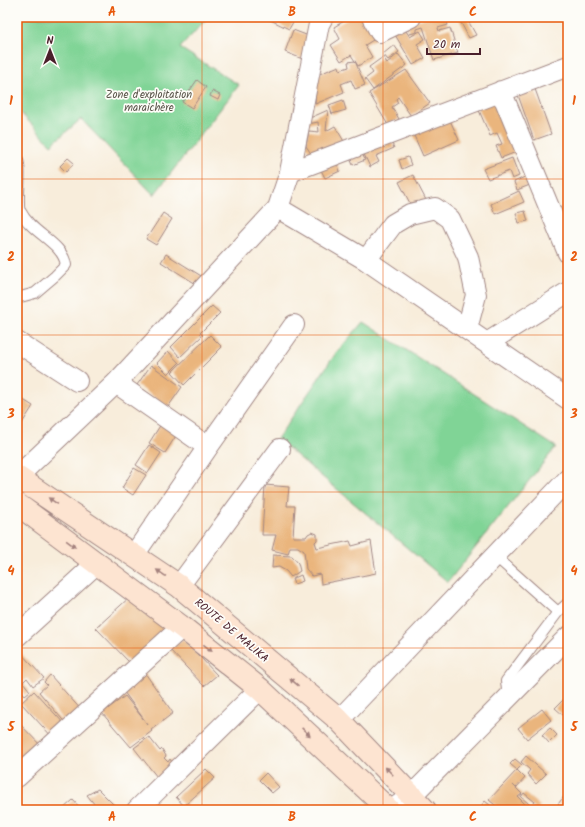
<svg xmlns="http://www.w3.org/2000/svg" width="585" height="827" viewBox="0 0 585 827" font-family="Kalam,sans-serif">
  <rect width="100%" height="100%" fill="#fdfcf7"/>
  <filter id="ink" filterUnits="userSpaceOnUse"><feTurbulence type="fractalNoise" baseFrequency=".025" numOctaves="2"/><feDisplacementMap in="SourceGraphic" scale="8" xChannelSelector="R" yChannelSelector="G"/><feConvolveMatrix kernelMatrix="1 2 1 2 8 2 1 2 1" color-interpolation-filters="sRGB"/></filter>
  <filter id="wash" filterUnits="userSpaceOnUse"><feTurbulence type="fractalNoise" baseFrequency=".012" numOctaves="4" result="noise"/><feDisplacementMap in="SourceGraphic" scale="16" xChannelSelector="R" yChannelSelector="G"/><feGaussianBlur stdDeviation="0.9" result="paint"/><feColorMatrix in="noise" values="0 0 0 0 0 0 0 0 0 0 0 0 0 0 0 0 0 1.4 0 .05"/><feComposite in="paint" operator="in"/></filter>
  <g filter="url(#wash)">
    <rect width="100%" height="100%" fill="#f8eddb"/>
    <path fill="#80d496" stroke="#657a60" d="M17,17H208L180,48L239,85L154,195L81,119L51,145L17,109V46L21,41L17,40Z
      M363,322L556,447L448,582L277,439L336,353Z"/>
    <g id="blocks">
      <path fill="#eab57d" d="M264,17H296L289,29Z
        M351,17H366L378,37L365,45L372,57L358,66L355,61L365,85L355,89L351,80L341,84L344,92L315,104L317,75L339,66L340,70L349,67L348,62L355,61L351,55L341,61L331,45L340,39L334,27Z
        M428,17H445L448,25L438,28L439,31L450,28L458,53L434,60L423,27L417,29V32L410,34L407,23Z
        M458,17H466L476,35L469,38Z
        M400,22L410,37L420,31L425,39L417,44L425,58L413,65L391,28Z
        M293,30L314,38L305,60L285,52Z
        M394,45L399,52L388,60L383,54Z
        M398,54L407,65L373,90L365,79L373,73L369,67L383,57L387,63Z
        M406,70L430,103L411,116L398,97L396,99L398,103L392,107L399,119L388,125L369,93Z
        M197,80L206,87L192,108L182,102Z
        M535,89L551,134L534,140L518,95Z
        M212,91L220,95L218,100L210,96Z
        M502,98L524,149L501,158L496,146L502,144L497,133L490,136L478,108Z
        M343,100L346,110L332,114L329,105Z
        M328,110L326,131L335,126L345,143L312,155L306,146L309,131L319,132L318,122L308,124L310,118Z
        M448,116L459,140L423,156L412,131Z
        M390,139L394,148L376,156L379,162L370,167L363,152Z
        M361,151L365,160L353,165L349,156Z
        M408,157L411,165L402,169L399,160Z
        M68,158L74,163L66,172L60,166Z
        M512,158L519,176L512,179L509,171L488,179L483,169Z
        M336,161L340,171L325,178L320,168Z
        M531,174L535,183L517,190L514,182Z
        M413,175L427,202L413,209L399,182Z
        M519,191L524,202L495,214L491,204Z
        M525,211L528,221L519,223L516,213Z
        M163,213L172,219L156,245L146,239Z
        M166,254L206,279L201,287L161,262Z
        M212,306L220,313L200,333L203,335L180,357L171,347Z
        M210,335L222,347L184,385L172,372Z
        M168,351L179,363L168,374L157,363Z
        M151,365L182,387L168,407L137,385Z
        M17,396L33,406L21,425L17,422Z
        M163,421L179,431L165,453L149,443Z
        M149,445L161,453L148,473L136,465Z
        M134,468L146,475L133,495L122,488Z
        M265,485L289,487L287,506H295L293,537H306L308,534L312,532L317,534V540L315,542L317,548L350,541L352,546L371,541L376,573L321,584L320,574L312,576L306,569L304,551L298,547H290L288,554L272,550L276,535H262Z
        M273,555L292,556L298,563L300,571L291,577L286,571L279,567L272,568Z
        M301,575L303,581L294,584L292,579Z
        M132,595L168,626L130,663L96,628Z
        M183,639L217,675L204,686L170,650Z
        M17,649L44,678L33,686L27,678L23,682L30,691L25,695L17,686Z
        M145,673L173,713L151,730L152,731L131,747L102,713L125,696L148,725L124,692Z
        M50,675L83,712L68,726L39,692L47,685L44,682Z
        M34,691L67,727L54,739L21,703Z
        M564,699L568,704V710L563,715L555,708Z
        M542,709L551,720L527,739L518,728Z
        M17,721L44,749L25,768L17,760Z
        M550,728L557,735L549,743L542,735Z
        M149,737L160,751L162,749L166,756L164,758L168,762L170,759L175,767L161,782L134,748Z
        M526,756L546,774L536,784L527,774L530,770L521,762Z
        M515,759L522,765L517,770L510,764Z
        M206,769L215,778L184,806L176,797Z
        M517,770L525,778L516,788L513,785L522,794L518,797L528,807L525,810H501L489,800Z
        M266,773L279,787L272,793L259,780Z
        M98,789L119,810H99L87,795Z
        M524,793L540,806L536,810L521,797Z
        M566,794L568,795V810H566L558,804Z
        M73,800L82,810H62Z
        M485,801L496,810H478Z"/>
    </g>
  </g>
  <g filter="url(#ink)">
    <use href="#blocks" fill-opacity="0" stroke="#a18683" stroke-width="1"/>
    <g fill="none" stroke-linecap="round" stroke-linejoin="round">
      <g stroke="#a18683" stroke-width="12">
        <path id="lane" d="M17,157C22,169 18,189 19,203C19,206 19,210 21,212C31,233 63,243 66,265L55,276L35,293L17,298
          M495,556L558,612
          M514,689L507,690L506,681L558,612L568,603"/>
      </g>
      <g stroke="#a18683" stroke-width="22">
        <path id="street" d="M372,17L380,32L411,17
          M501,91L568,253
          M290,172L568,66
          M278,208L366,260L568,399
          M366,260L393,224L410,214L435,208L450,219L468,257L476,295L467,329
          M17,342L77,381
          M487,343L568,292
          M116,383L208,447
          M17,477L116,383L278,208L290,172L319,24L323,17
          M134,555L208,447L294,325
          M179,586L280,449
          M17,636L97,563
          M339,720L568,479
          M17,777L182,627
          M137,810L260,689
          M392,810L412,795L568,637"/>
      </g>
      <g stroke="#a18683" stroke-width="24">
        <path id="secondary" d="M17,477L179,586L339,720L425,810
          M17,504L182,627L260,689L389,810"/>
      </g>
      <use href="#lane" stroke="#fff" stroke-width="10"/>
      <use href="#street" stroke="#fff" stroke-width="20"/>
      <use href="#secondary" stroke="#fde4d1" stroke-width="22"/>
    </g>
    <defs><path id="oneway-solid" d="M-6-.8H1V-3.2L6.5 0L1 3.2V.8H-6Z"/></defs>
    <g fill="#a4827e">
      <use href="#oneway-solid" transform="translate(53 501) rotate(-146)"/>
      <use href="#oneway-solid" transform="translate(71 544) rotate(36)"/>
      <use href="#oneway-solid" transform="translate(161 573) rotate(-146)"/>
      <use href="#oneway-solid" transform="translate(208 648) rotate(38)"/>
      <use href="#oneway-solid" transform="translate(294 682) rotate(-140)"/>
      <use href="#oneway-solid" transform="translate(306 732) rotate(43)"/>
      <use href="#oneway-solid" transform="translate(389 771) rotate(-134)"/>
    </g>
  </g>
  <path fill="none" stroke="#e8590c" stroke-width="1" stroke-opacity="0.55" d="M202,17V810M383,17V810M17,179H568M17,335H568M17,492H568M17,648H568"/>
  <g text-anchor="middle" stroke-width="3.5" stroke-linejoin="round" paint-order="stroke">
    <g font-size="11" fill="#5a554b" stroke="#fdfcf7">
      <text x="149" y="98">Zone d'exploitation<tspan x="149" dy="13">maraichère</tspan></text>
    </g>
    <g font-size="11" fill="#4a1f2b" stroke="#fdfcf7">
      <text transform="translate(232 630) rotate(40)" y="4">ROUTE DE MALIKA</text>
    </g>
  </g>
  <rect width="585" height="827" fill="none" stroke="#fdfcf7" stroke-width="44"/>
  <g transform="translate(50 50)" stroke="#fdfcf7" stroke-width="3" paint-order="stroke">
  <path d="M0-3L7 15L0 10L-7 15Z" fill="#4a1f2b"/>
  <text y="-6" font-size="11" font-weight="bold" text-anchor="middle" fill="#4a1f2b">N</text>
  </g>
  <path d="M427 48v6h53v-6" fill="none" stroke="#4a1f2b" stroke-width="2"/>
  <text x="433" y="48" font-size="12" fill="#4a1f2b" stroke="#fdfcf7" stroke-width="3" paint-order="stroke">20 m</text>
  <rect x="22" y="22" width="541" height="783" fill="none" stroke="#e8590c" stroke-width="1.5"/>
  <g font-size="13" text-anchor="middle" font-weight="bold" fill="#e8590c">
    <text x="112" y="16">A</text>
    <text x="292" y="16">B</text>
    <text x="473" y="16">C</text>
    <text x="11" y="105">1</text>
    <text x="574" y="105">1</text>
    <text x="11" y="261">2</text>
    <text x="574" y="261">2</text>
    <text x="11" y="418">3</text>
    <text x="574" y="418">3</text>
    <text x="11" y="575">4</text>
    <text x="574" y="575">4</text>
    <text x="11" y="731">5</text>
    <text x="574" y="731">5</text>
    <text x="112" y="821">A</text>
    <text x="292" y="821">B</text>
    <text x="473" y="821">C</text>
  </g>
</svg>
